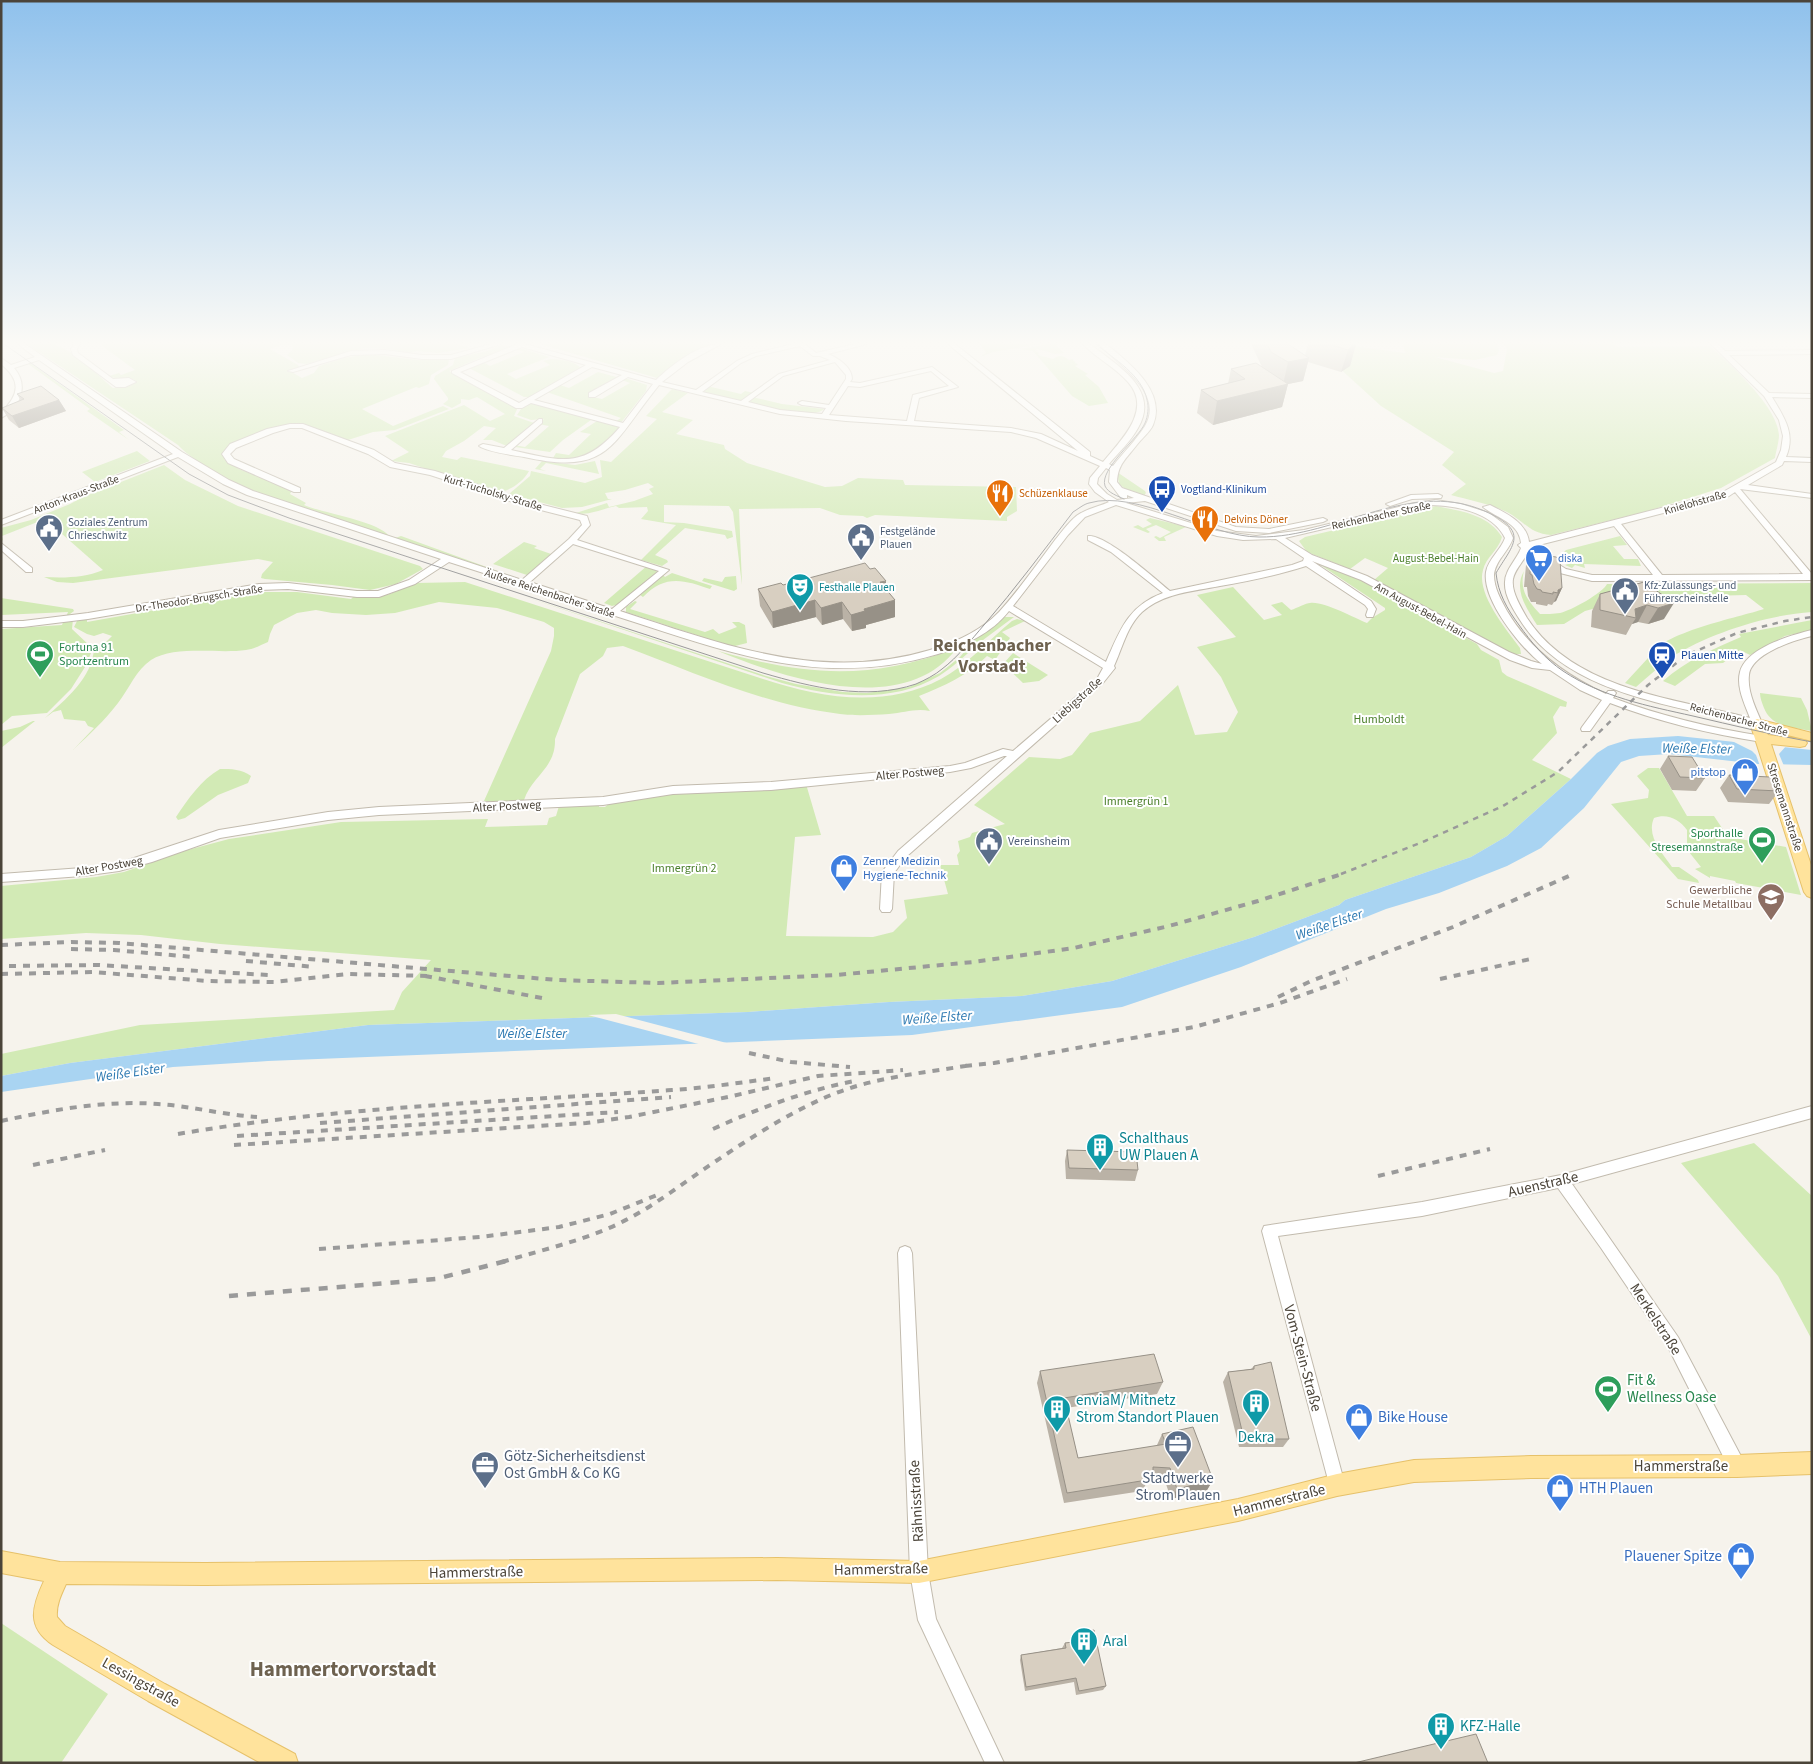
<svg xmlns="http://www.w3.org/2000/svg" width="1813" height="1764" viewBox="0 0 1813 1764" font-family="'Source Sans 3',sans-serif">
  <rect width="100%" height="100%" fill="#f6f3ec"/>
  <path fill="#d2eab5" d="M27,344C35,344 43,343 51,344C72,347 98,376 113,388C121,386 131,389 136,381C128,375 118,381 109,376L119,373L121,375L135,370L101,345L103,344H457L469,348L438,353L417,351L408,353L389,349L364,348L306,364L298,363L287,355L293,349L292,345H281L270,349L298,365L299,367L290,371L302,378L314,373L319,366L344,358L367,354L419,360L449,359L448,365L431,375L429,384L419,388L416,387L362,409L393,426L443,406L449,409L395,430L373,432L348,440L304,424L282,426L224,452V459L239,469L292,490L290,494L306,503L304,505C322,513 378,521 389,536C326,516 258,500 202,464C194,458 185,453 178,445Z
    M540,344H714L684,359L657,378Z
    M980,344H1041L993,352L980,357L986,353Z
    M1048,344H1058L1056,345L1064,353L1055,354L1037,349L1035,351L1039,353L1038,355L1053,359C1059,355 1063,355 1069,360L1072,359L1078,365L1075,366L1088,374L1085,375L1099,387L1108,403L1089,406L1072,396L1033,351L1020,349Z
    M1313,344H1338L1405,353L1403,344H1497L1499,350L1497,355L1475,360L1435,357L1494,373L1503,371L1507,349L1503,344H1612L1619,347L1710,346C1730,364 1778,407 1779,435C1779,442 1776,451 1775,458L1721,488L1648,511L1551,535C1530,534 1524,521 1507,512C1490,504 1469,500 1451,495L1466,484L1442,465L1454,452L1381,406Z
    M502,345L515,347L486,359L482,357L449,371L518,407L514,416L534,423L507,446L492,440H483L496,428L484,426L464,441L446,451L442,457L457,460L461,457L529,471C523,482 511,490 498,493L409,463L391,461L409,452L385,436L464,405L490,421L505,414L477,397L469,400L461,399V403L452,408L443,404L448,400V398L434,379L435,376L453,365L455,358L487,351Z
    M520,348L549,357L507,374L516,379L550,365L543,361C554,357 574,360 582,369L531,397H524L469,368L483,362L490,366L524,352L517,349Z
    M29,362L124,430L119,432L129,440L87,411L90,409L27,363Z
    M598,372L620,378L593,397L602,399L630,383L622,380L625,378L647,385L646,391L620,424L613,423L621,418L547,392L560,385L569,388Z
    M707,386L741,394L745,391L754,393L744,400L740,401L703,393L702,391Z
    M672,389L688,393L662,412L693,420L676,434L724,445L725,449L747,463L825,487L842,486L858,478L903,480L905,485L1016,487L1017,511L1007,517V521L875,515L867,518L863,516L840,515L820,508L739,509L742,585L733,512L729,506L664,505V522L684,523L732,531L733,537L727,539L725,535L685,528L655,555L667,560L668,562L662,566L641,560L676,525L641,519L648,511L647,507L619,508L616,506C602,509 588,516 576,513L607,503L609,507L634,501L653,494L649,489L654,487L648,483L625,490L605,493L608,499H612L582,507L562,508L509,494L530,476L531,471L585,483L602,477L600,460L611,462L657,419L646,416Z
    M752,397L782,404L824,409C813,420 763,406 748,403L747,401Z
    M533,403L591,419V420L563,440L550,452L515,447L511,449L514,445L525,447L549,426L538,424L544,419L531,420L517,415L523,406Z
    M597,421L619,427C598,452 587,463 553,458L556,453L569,455L591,434L580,432Z
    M137,451L150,461L95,482L82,472Z
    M542,461L575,465L595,461L599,474L546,463L540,469L546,471L535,469Z
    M164,465L185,480L238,506L420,566L423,569L396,584L370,590L332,585L265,579L261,578L262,574L273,562L258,559L73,583L57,582L44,577C64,578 84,578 103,570L45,519L2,536L3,540L1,541V528L31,520L70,504L83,497Z
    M1117,472L1145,491L1146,493L1143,497L1128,491L1119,484Z
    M1436,506C1460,511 1488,514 1502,537C1498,551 1486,557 1483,570C1476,594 1507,630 1520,648L1521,654H1513L1374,580L1388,568L1365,558L1350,569L1307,552L1299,541L1305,537Z
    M1150,518L1192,528V529L1186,527L1164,537L1166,541H1159L1154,537L1156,536L1160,538L1171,532L1156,525L1146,529L1150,532L1148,533L1133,527L1138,525L1143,528L1152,524L1146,520Z
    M401,536L517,578L395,538Z
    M1620,536L1627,545L1613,546L1624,559H1638L1641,566L1584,564L1585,568L1575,565L1572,568L1565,565L1577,561L1564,552L1566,550Z
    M524,542L537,546L534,548L554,555L527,575L493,564Z
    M1319,564L1339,570L1364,581L1477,644L1481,650L1499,660L1502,672L1507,676L1567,702L1566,707L1560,706L1553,717L1557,733L1532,760L1571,779L1507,836L1471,857L1345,900L1339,905L1254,937L1112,981L1022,996L889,1002L748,1012L368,1025L70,1063L1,1076V1054L140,1025L394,1010L402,992L431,960L220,944L141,935L86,933L1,939V886L96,877L124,872L184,851L229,839L341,822L488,819L485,827L547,825L549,818L556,816L559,806L599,803V807H605L610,803L667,793L806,784L821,835L795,837L786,936L873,937L893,932L907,918L904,900L948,894L940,865H959L957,855L960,851L958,841L970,837L972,833L1005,824L974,805L1029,757L1060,759L1072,755L1090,733L1140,721L1178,685L1195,735L1227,732L1238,712L1221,677L1197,647L1236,637L1197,595L1233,587L1264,620L1282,615L1271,605L1282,602L1291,610C1297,608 1306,603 1310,603C1324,601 1354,618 1367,623L1372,618L1385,610V608Z
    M648,565L656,570L657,573L620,604L612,606L604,603Z
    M1524,571C1519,590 1528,601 1540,614C1546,614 1554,614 1560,613C1570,611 1603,593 1607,584L1812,583V612C1767,615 1710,633 1672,657C1659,666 1648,677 1636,687L1625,683L1649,657C1659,633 1740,617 1764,609L1746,595L1634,598L1585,611L1564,624L1537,625C1527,609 1513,590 1524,571Z
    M672,573L712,586L710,589C684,580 665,574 643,597L640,595L663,575L665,577Z
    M736,576L737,589L734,591L702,581L704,578L722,582L725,577Z
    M465,582L763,679C821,698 884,709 941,679C967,665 989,640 1012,621L1017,619L1025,621L1002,632L1010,638L995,660L987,656C967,676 944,686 919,696L930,711C915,708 904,713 889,714C873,715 855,716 840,714C764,705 693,672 623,646L607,648L603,656L580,674L555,739C556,768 532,776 524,800L516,803L484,801L551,651L554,636V628L544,622L497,608L439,602L395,613L366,615L332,613L316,610L297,613L274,625L270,634L268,642C261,645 254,649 246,650C219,654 175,645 151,660C136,670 129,689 118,703C105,720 89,735 73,750L94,728L88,726L85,721L64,719L61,710L53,712L45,718C65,700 93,677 94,648L102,646L112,636L103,633L94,636L87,634L74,627L77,621L87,619V622L244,594V592L264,590V592H297L351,599L354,596L376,597L390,594L416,583Z
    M523,596L766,676L796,684L843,692L867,693L909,687L940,673L960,657L974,640L1005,617H1014C1001,627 987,636 975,647C963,657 952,668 939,676C892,704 832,697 782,683Z
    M1,598L73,609L74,611L66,617L68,612L1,615Z
    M635,601L637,602L630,609L705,632L713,629L719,634L737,627L732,622H739L745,625L747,643L735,646L724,644L626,612V607Z
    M73,619L72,629L90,646L91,653L85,667L71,689L47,713L12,716L1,725V629L62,625L64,620Z
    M1812,620V630L1785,636L1750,655L1740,650L1723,663L1705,664L1675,686L1663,681C1687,660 1713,649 1741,637L1739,634Z
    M957,648C904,719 784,678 718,651C807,676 869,681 957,648Z
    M1013,653L1048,675L1039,681L1023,683L1003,664Z
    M1760,693L1801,698L1807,710L1812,731C1793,727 1772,728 1764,708C1762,703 1760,698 1760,693Z
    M33,721H35L1,748V731L20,727Z
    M1648,768H1659L1687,816H1714L1728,837L1786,847L1801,895L1736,883L1735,881L1710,876V878L1695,869L1701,867L1689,852L1687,843V830C1679,819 1667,813 1654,818C1646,836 1662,853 1672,867H1679L1698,880L1699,883L1678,879L1611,804L1648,798L1649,790L1637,776Z
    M220,769C231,769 242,769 251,776L248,783L218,795L185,818L178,820L176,817C188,799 201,780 220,769Z
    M1754,1143L1812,1196L1811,1338L1778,1276L1681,1163Z
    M1,1623L108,1694L61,1763H1Z"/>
  <path fill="#a9d4f2" d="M1678,736L1812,750V765L1758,764L1669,754L1639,756L1621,762L1584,808L1541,848L1507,866L1439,893L1386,909L1241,967L1122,1007L912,1035L268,1061L173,1067L1,1092V1076L70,1063L368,1025L748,1012L889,1002L1022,996L1112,981L1254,937L1339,905L1345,900L1471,857L1507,836L1571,779L1597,753L1608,746L1630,739Z"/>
  <path fill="#f6f3ec" d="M1730,740L1787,745L1779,754L1784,766H1760L1756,755L1752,751Z
    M616,1014L738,1046L710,1047L588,1015Z"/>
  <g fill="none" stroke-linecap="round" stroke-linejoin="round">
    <g stroke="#c2bbae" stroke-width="2">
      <path id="minor" d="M18,344H25L182,452L229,480L253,491L522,580L569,539L582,525L580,520L525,506L430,475L390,467L368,454L302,428H290L273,433L236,448L230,454L234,459L300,488V492H294L228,463L222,454L230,444L267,429L290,424H303L374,450L395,463L435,471L531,502L587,516L590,525L577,540L669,570L620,611C722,644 821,683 930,650C954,643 981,631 999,612C1019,590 1037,564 1055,540C1062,532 1071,518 1081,513C1090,508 1100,506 1109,502L1095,492L1089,484L1090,478L1100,466L1036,438L1011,432L846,421L780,414L659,385C611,444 610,476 524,457C512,455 488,452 479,446L483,444L504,448L539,419H542V423L511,450C561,461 583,470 620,427L531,403L522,408H516L452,373V371L515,345L514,344H525L656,380C672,365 698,344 721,344L688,362L662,382L696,390L737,361L752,354L793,344H805L816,353L855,344H867L828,354C838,358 852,367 852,379L850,382L860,383L932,367L958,387L919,398L914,421L1011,428L1041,434L1078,451L948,344H955L1090,452V456L1103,462C1121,440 1153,410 1128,382C1115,367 1096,358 1083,344H1090C1116,365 1161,389 1138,428C1131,441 1119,452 1109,464L1113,466C1123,453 1136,440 1145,426C1165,392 1117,364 1099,344H1106C1128,362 1167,391 1153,425C1150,432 1141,439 1136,446C1126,459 1118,464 1117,482L1122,488L1236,527L1269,529L1323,518L1327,520L1323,522L1269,533L1236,531L1145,501L1126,503L1217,531L1256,536L1304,530L1415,503L1436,500L1461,504L1489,513L1508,527L1513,538C1509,551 1495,561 1494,575C1494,588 1501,600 1507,611C1530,650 1565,675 1606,694L1608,691H1614L1616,693L1613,698C1661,716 1711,728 1762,736L1767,739L1762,742C1711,734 1659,722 1610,703L1590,731H1582L1581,729L1582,727L1602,700L1580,690L1550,670L1532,668L1510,660L1361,580L1312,561L1371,601L1376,609L1373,617H1367L1366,615L1368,609L1365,605L1306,566C1278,575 1249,581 1220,586C1194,591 1163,593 1142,612C1127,626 1122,649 1114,666L1115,668L1103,683L906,857L894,873L892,909L890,912H882L880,909L882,872L898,851L1007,756H1004L971,768L950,772L771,790L673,794L603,805L379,815L328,820L220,838L152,862L119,871L82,876L1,882V874L82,868L119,863L219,830L328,812L379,807L603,797L673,786L771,782L950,766L965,763L1003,749L1013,751L1097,679L1103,668L1009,611C992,633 964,646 938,654C825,688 736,655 628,620C569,601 509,581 449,562L415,584L379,597H357L288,589L259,590L88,619L23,627H1V621H23L88,613L259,584L288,583L357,591H378L409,580L441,559L247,495L223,484L178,457L1,525V520L173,454L39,360L14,368C29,385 21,408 1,418V412C20,395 21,380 1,364V358L11,365L35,357ZM800,346L813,356H820L830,360L779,374L741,401L702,392L741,363L756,356ZM522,347L586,365L519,403L460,372ZM835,362L846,375V379L829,405L802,401L798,403L802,405L826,408L822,414L780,410L748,402L783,376ZM592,367L622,375L589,393V397H595L628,377L653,384L623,423L534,400ZM931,371L949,386L913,395L907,421L829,415L848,386L860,387ZM1106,468L1110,470L1109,482L1121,498H1127V495L1134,498L1117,500L1107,494L1097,484L1098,478ZM1116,505L1217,536L1243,540L1276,539L1304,558L1303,561L1292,565L1170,591C1155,579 1106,534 1088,536V540L1111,552L1163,593C1128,606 1120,630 1106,662L1013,606L1068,535L1085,517ZM1426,505C1453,505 1492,511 1505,538C1501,550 1488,559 1486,572C1482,600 1521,648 1542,664L1531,661L1509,652L1367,576L1312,555L1285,538ZM573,544L659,571L612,609L530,582Z
        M74,344H80L77,349L78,353L113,379L129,378L136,382L125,387H116L73,355L71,349Z
        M491,344H501L451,359H422L385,354L351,355L293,372L288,371L351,351L385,350L422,355H451Z
        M1711,344H1718L1725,351L1812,350V354L1729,355L1769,393L1812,394V398L1772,397C1784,417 1796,434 1786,457L1812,458V462L1784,461L1782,465L1748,485L1812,494V498L1740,489L1812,574V580L1592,581L1560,573L1528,552C1524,561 1515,569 1513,579C1511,592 1521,607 1527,618C1574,690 1673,698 1750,718C1745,705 1736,687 1740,672C1746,648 1791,635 1812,630V636C1794,640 1751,654 1749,675C1747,691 1756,709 1762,723L1757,726C1677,705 1568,696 1520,620C1513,609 1504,595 1505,582C1505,570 1517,559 1521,548L1518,545L1521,543C1519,522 1496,518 1483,507L1490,505C1506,513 1527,523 1529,542L1723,492L1776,462L1781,450L1783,436L1779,420L1764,396ZM1735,492L1803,574L1662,575L1621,524L1729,496ZM1614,526L1653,575H1592L1566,569L1531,547Z
        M1438,494L1442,496L1441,498L1412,499L1390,506L1386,504L1411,495Z
        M1,543L32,568V572H26L1,550Z
        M1812,1106V1118L1572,1184L1678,1337L1743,1460L1745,1466L1743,1472L1737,1474L1731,1472L1668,1347L1601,1248L1558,1188L1422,1216L1278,1236L1345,1485L1343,1491L1337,1493L1331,1491L1262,1231L1264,1226L1422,1202L1561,1175Z
        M905,1246L910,1248L912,1253L928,1572L936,1619L1004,1763H985L918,1620L910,1572L898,1253L900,1248Z"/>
    </g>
    <g stroke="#e6c16a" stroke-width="2">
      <path id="major" d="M1757,719L1812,733V741L1766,730L1768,735L1800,739L1805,740L1807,743L1805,746L1800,747L1771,744L1812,868V898L1807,896L1804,892L1750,723Z
        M1812,1452V1474L1737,1477L1531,1478L1414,1482L1337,1496L1238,1521L919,1583L777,1580L205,1585L66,1584C61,1595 56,1605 57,1617L65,1626L165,1684L295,1754L298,1763H261L148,1701L53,1645C26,1627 32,1607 44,1581L1,1573V1551L60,1562L205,1563L777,1558L919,1561L1238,1499L1337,1474L1414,1460L1531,1456L1737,1455Z"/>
    </g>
    <use href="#minor" fill="#fff" fill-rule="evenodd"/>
    <use href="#major" fill="#ffe39c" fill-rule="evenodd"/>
    <path stroke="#9a9a9a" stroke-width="1" d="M4,344L189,474L228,495L289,518L763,673C811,687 866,701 916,684C925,680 935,675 942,669C958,657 971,640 984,625C1015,589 1044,550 1073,512C1078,509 1084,504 1089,503C1136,489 1209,537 1259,537C1338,538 1414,475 1491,514C1529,533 1512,546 1496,573C1498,593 1507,609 1519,625C1531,642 1545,659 1563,671C1602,697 1648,706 1693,716C1732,725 1772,735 1812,742
      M1096,344C1114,359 1142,375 1147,400C1149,407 1148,416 1145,423C1139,438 1099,469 1105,486C1108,493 1118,496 1124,499"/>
    <path stroke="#9a9a9a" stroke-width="2.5" stroke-dasharray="5.5 5.5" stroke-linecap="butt" d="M1341,874L1425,841L1503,806L1558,772L1648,685L1687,655L1737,633L1785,621L1812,617"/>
    <path stroke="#9a9a9a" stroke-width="4" stroke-dasharray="7 7" stroke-linecap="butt" d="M1,945L71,942L119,943L557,980L658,983L836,975L973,962L1074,948L1169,926L1258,901L1345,873
      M71,949L114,950L193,957
      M246,961L315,967
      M9,966L98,965L268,975
      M1,974L92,972L208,981L274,982L348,974L431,976
      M425,976L542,998
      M1440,979L1535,958
      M1278,997L1311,981L1453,927L1569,876
      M749,1053L791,1062L850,1067
      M965,1066L994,1063L1194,1027L1280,1003L1347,979
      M1,1121C52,1110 105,1100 158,1104C191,1106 224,1115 257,1117
      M320,1123L671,1097
      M713,1129C759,1108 805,1091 854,1081
      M178,1134C341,1106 507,1102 672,1090C707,1088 742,1082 777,1078
      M237,1136L618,1112
      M234,1145L586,1123L629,1117L728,1097L818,1076L903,1070
      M33,1165L105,1150
      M1378,1176L1490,1149
      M319,1249L480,1237L559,1227L610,1214L662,1193
      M502,1262C541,1250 583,1241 620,1223C655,1206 684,1182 716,1161C752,1137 790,1112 831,1095C875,1077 924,1073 971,1065"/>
    <path stroke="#9a9a9a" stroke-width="4.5" stroke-dasharray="9 9" stroke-linecap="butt" d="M229,1296L436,1279L506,1261"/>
  </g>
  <path fill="#bab2a6" d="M1252,344H1288L1305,355L1308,344H1356L1350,366L1341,372L1308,362L1303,381L1288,384L1282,407L1213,425L1197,413L1201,390L1228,384L1231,369L1262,367L1252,346Z
    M17,394L59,400L66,411L19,428L9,420L2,408L21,401Z
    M1531,553L1562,588L1556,601L1554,602L1552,605L1548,604L1547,606L1536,604V602H1531L1528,596L1527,587H1524L1526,565Z
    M1644,582L1664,619L1648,624L1638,622L1632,624L1626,635L1591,627L1592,611L1600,594Z
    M783,585L886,589L895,617L866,625V628L852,631L843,619L822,625L816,617L773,628L760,606L758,589Z
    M1668,756L1705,778L1696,791L1672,790L1660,769Z
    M1729,775L1779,791L1769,804L1728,802L1720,788Z
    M1067,1150L1138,1170L1135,1181L1066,1179L1065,1161Z
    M1254,1366L1289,1439L1283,1447H1239L1223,1382L1228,1372L1251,1369Z
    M1040,1371L1163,1382L1157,1394L1066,1408L1078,1458L1157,1446V1445L1162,1434L1213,1480L1207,1490L1171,1499L1164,1478L1151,1477L1148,1483L1146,1484L1142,1491L1064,1503L1037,1383Z
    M1080,1633L1106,1686L1103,1690L1076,1695L1074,1682L1025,1691L1020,1660L1021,1655L1062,1648L1065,1643L1078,1641L1077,1637Z"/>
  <path fill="#979187" d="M1355,344H1356L1350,366L1341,372L1348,350Z
    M1309,358L1303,381L1283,385L1288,362Z
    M1288,384L1282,407L1213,425L1217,401Z
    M59,400L66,411L19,428L12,416Z
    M886,581V597L880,582Z
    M1562,588L1556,601L1554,602L1558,593V590Z
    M815,600L816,617L773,628L772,612Z
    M895,600V617L866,625V628L852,631L851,615L864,609Z
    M842,602L843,619L822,625L821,608Z
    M1674,603L1664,619L1648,624L1658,608Z
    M1647,605L1638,622L1632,624L1636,618L1635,609Z
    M1213,1480L1207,1490L1171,1499L1177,1489Z"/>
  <path fill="#d8cfc1" stroke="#979187" d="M1267,344H1288L1309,358L1288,362L1271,352Z
    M1329,344H1355L1348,350Z
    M1256,363L1288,384L1217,401L1201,390L1245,379L1231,369Z
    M41,386L59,400L12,416L2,408L24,399L17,394Z
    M1531,553L1556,557L1560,560L1562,588L1558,590V593L1553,592V594L1542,592L1541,590L1537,589L1534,584L1532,575L1530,574Z
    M865,563L870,569L875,568L886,581L880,582L895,600L864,609L865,611L851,615L842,602L821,608L815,600L772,612L758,589L781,583L783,585Z
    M1644,582L1674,603L1658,608L1647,605L1635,609L1636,618L1600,610V594Z
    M1668,756L1692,757L1705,778L1680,777Z
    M1729,775L1770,777L1779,791L1737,789Z
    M1067,1150L1136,1152L1138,1170L1069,1168Z
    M1154,1354L1163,1382L1064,1398L1078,1458L1166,1444L1162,1434L1193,1427L1213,1480L1177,1489L1170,1468L1153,1467V1473L1146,1474L1147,1480L1067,1493L1040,1371Z
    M1271,1362L1289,1439H1244L1228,1372L1254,1369V1366Z
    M1094,1630L1106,1686L1079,1691L1076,1678L1026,1687L1021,1655L1066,1648L1065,1643L1082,1641L1080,1633Z
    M1476,1734L1488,1763H1354Z"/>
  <linearGradient id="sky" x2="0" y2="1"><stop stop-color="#8fc1ec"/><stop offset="0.58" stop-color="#fbfaf6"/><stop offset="1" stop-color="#fbfaf6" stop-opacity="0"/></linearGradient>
  <rect width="1813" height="591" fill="url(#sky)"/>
  <defs>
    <g id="bus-pin" transform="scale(1.4375)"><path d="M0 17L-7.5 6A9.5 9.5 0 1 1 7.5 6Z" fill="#1a4fb4" stroke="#fff"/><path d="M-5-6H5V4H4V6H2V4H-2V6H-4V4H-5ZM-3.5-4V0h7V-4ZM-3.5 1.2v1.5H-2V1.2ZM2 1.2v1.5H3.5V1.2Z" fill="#fff"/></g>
    <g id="restaurant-pin" transform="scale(1.4375)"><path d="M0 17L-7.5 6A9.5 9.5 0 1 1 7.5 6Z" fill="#e8710a" stroke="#fff"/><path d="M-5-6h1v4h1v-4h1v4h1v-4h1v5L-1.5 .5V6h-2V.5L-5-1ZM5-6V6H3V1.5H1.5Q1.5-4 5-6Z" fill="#fff"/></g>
    <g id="civic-pin" transform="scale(1.4375)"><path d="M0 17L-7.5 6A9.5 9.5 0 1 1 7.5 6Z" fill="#5c6f8a" stroke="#fff"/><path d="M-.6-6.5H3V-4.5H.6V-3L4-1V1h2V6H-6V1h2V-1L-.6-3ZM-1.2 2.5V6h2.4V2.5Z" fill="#fff"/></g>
    <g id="supermarket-pin" transform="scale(1.4375)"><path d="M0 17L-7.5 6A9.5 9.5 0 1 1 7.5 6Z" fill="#3f7fe0" stroke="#fff"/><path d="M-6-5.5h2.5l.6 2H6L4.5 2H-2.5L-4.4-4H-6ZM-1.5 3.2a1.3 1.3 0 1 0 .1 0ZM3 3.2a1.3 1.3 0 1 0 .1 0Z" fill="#fff"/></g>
    <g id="theatre-pin" transform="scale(1.4375)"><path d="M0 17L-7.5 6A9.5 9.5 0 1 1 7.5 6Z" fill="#0f9aa8" stroke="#fff"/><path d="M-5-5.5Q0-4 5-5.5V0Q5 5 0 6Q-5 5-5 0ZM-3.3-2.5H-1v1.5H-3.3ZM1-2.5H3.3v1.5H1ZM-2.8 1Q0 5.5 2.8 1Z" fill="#fff"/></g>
    <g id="stadium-pin" transform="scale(1.4375)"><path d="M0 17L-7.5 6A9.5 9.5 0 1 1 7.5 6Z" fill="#2e9e5b" stroke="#fff"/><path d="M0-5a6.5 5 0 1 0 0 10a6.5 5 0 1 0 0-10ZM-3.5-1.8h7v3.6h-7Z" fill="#fff"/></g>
    <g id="station-pin" transform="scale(1.4375)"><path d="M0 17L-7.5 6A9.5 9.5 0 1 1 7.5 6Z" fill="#1a4fb4" stroke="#fff"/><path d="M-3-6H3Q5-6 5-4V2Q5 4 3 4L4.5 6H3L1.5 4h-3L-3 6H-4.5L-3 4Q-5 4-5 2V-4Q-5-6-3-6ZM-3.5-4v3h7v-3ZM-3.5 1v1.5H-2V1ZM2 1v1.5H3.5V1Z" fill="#fff"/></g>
    <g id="shop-pin" transform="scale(1.4375)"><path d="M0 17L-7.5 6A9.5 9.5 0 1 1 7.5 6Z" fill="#3f7fe0" stroke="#fff"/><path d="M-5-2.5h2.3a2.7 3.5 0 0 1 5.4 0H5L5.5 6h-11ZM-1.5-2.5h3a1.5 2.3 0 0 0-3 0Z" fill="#fff"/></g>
    <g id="university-pin" transform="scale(1.4375)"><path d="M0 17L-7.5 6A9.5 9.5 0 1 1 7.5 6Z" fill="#8d6e63" stroke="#fff"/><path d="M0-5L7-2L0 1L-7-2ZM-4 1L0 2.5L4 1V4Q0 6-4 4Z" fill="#fff"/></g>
    <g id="building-pin" transform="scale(1.4375)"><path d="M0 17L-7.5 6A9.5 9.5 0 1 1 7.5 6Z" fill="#0f9aa8" stroke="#fff"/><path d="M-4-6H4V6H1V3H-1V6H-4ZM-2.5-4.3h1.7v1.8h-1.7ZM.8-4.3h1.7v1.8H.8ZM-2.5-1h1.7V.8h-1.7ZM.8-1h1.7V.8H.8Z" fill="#fff"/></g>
    <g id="office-pin" transform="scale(1.4375)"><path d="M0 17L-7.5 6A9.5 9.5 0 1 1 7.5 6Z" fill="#5c6f8a" stroke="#fff"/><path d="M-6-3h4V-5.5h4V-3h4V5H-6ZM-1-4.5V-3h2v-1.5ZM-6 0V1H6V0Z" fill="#fff"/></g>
  </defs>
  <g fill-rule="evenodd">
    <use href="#bus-pin" x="1162" y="489"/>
    <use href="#restaurant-pin" x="1000" y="493"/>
    <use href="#restaurant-pin" x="1205" y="519"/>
    <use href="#civic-pin" x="49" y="528"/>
    <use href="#civic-pin" x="861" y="537"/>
    <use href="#supermarket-pin" x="1539" y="558"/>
    <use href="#theatre-pin" x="800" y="587"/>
    <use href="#civic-pin" x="1625" y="591"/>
    <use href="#stadium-pin" x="40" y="654"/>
    <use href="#station-pin" x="1662" y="655"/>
    <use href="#shop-pin" x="1745" y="772"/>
    <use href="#stadium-pin" x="1762" y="840"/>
    <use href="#civic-pin" x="989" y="841"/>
    <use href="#shop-pin" x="844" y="868"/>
    <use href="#university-pin" x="1771" y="897"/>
    <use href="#building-pin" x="1100" y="1147"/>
    <use href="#stadium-pin" x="1608" y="1389"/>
    <use href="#building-pin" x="1256" y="1403"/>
    <use href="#building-pin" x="1057" y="1409"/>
    <use href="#shop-pin" x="1359" y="1417"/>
    <use href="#office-pin" x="1178" y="1444"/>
    <use href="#office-pin" x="485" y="1465"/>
    <use href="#shop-pin" x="1560" y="1488"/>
    <use href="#shop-pin" x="1741" y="1556"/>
    <use href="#building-pin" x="1084" y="1641"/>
    <use href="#building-pin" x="1441" y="1726"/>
  </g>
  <g text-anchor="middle" stroke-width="4" stroke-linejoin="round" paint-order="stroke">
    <g font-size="11" fill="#164399" stroke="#fff" text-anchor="start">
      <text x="1181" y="493">Vogtland-Klinikum</text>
    </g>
    <g font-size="11" fill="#4b4439" stroke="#fff">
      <text transform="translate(493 492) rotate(17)" y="4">Kurt-Tucholsky-Straße</text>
      <text transform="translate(76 494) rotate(-21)" y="4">Anton-Kraus-Straße</text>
      <text transform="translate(1695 502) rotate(-16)" y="4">Knielohstraße</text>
      <text transform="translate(1381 515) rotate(-12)" y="4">Reichenbacher Straße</text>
      <text transform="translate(550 593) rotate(18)" y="4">Äußere Reichenbacher Straße</text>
      <text transform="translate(199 598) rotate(-9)" y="4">Dr.-Theodor-Brugsch-Straße</text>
      <text transform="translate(1421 610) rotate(29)" y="4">Am August-Bebel-Hain</text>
      <text transform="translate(1739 719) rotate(15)" y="4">Reichenbacher Straße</text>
    </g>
    <g font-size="11" fill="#c56008" stroke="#fff" text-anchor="start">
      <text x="1019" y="497">Schüzenklause</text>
      <text x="1224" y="523">Delvins Döner</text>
    </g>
    <g font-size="11" fill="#4e5e75" stroke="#fff" text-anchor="start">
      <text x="68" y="526">Soziales Zentrum<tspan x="68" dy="13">Chrieschwitz</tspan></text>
      <text x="880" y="535">Festgelände<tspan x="880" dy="13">Plauen</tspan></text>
      <text x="1644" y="589">Kfz-Zulassungs- und<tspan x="1644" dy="13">Führerscheinstelle</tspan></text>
    </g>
    <g font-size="11" fill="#4a7f2a" stroke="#fff">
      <text x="1436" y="562">August-Bebel-Hain</text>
    </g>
    <g font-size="11" fill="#366cbe" stroke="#fff" text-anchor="start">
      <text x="1558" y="562">diska</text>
    </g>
    <g font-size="11" fill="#0d838f" stroke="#fff" text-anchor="start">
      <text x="819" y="591">Festhalle Plauen</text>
    </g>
    <g font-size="12" fill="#27864d" stroke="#fff" text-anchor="start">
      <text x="59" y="651">Fortuna 91<tspan x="59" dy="14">Sportzentrum</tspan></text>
      <text x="1743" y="837" text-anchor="end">Sporthalle<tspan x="1743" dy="14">Stresemannstraße</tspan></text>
    </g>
    <g font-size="12" fill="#164399" stroke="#fff" text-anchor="start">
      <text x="1681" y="659">Plauen Mitte</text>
    </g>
    <g font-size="12" fill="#4b4439" stroke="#fff">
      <text transform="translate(1077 700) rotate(-42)" y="4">Liebigstraße</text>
      <text transform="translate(910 773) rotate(-5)" y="4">Alter Postweg</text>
      <text transform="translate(507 806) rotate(-3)" y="4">Alter Postweg</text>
      <text transform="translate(1785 807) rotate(72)" y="4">Stresemannstraße</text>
      <text transform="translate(109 866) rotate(-10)" y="4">Alter Postweg</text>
    </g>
    <g font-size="12" fill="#4a7f2a" stroke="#fff">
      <text x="1379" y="723">Humboldt</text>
      <text x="1136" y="805">Immergrün 1</text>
      <text x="684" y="872">Immergrün 2</text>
    </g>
    <g font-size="12" fill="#366cbe" stroke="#fff" text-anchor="end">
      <text x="1726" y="776">pitstop</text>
      <text x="863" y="865" text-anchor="start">Zenner Medizin<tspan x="863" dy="14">Hygiene-Technik</tspan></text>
    </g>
    <g font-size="12" fill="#4e5e75" stroke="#fff" text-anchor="start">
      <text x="1008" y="845">Vereinsheim</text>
    </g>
    <g font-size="12" fill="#785e54" stroke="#fff" text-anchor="end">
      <text x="1752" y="894">Gewerbliche<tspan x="1752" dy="14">Schule Metallbau</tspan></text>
    </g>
    <g font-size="14" font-style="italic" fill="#2e7ab2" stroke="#fff">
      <text transform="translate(1697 748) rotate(1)" y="5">Weiße Elster</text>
      <text transform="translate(1329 924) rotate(-19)" y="5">Weiße Elster</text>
      <text transform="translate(937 1017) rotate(-4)" y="5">Weiße Elster</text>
      <text x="532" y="1038">Weiße Elster</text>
      <text transform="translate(130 1072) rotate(-8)" y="5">Weiße Elster</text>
    </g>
    <g font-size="15" fill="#0d838f" stroke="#fff" text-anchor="start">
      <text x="1119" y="1143">Schalthaus<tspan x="1119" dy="17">UW Plauen A</tspan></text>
      <text x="1076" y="1405">enviaM/ Mitnetz<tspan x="1076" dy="17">Strom Standort Plauen</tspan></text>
      <text x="1256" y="1442" text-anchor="middle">Dekra</text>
      <text x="1103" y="1646">Aral</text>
      <text x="1460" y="1731">KFZ-Halle</text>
    </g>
    <g font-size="15" fill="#4b4439" stroke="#fff">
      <text transform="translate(1543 1184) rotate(-13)" y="5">Auenstraße</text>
      <text transform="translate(1656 1319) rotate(57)" y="5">Merkelstraße</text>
      <text transform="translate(1303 1358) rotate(75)" y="5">Vom-Stein-Straße</text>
      <text x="1681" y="1471">Hammerstraße</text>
      <text transform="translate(1279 1500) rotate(-14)" y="5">Hammerstraße</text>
      <text transform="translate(916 1501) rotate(-93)" y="5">Rähnisstraße</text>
      <text transform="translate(881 1569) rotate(-1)" y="5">Hammerstraße</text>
      <text transform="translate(476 1572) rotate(-1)" y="5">Hammerstraße</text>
      <text transform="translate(141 1682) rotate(29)" y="5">Lessingstraße</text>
    </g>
    <g font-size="15" fill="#27864d" stroke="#fff" text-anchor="start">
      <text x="1627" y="1385">Fit &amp;<tspan x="1627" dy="17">Wellness Oase</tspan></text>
    </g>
    <g font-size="15" fill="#366cbe" stroke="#fff" text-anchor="start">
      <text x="1378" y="1422">Bike House</text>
      <text x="1579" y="1493">HTH Plauen</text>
      <text x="1722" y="1561" text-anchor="end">Plauener Spitze</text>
    </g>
    <g font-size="15" fill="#4e5e75" stroke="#fff" text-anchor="start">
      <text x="504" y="1461">Götz-Sicherheitsdienst<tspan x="504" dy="17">Ost GmbH &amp; Co KG</tspan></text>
      <text x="1178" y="1483" text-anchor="middle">Stadtwerke<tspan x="1178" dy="17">Strom Plauen</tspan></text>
    </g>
    <g font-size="18" font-weight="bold" fill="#6e6250" stroke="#fff">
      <text x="992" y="651">Reichenbacher<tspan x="992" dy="21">Vorstadt</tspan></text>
    </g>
    <g font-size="21" font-weight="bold" fill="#6e6250" stroke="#fff">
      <text x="343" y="1676">Hammertorvorstadt</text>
    </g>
  </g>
  <rect width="1813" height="1764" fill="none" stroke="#4b4439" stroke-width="5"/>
</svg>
